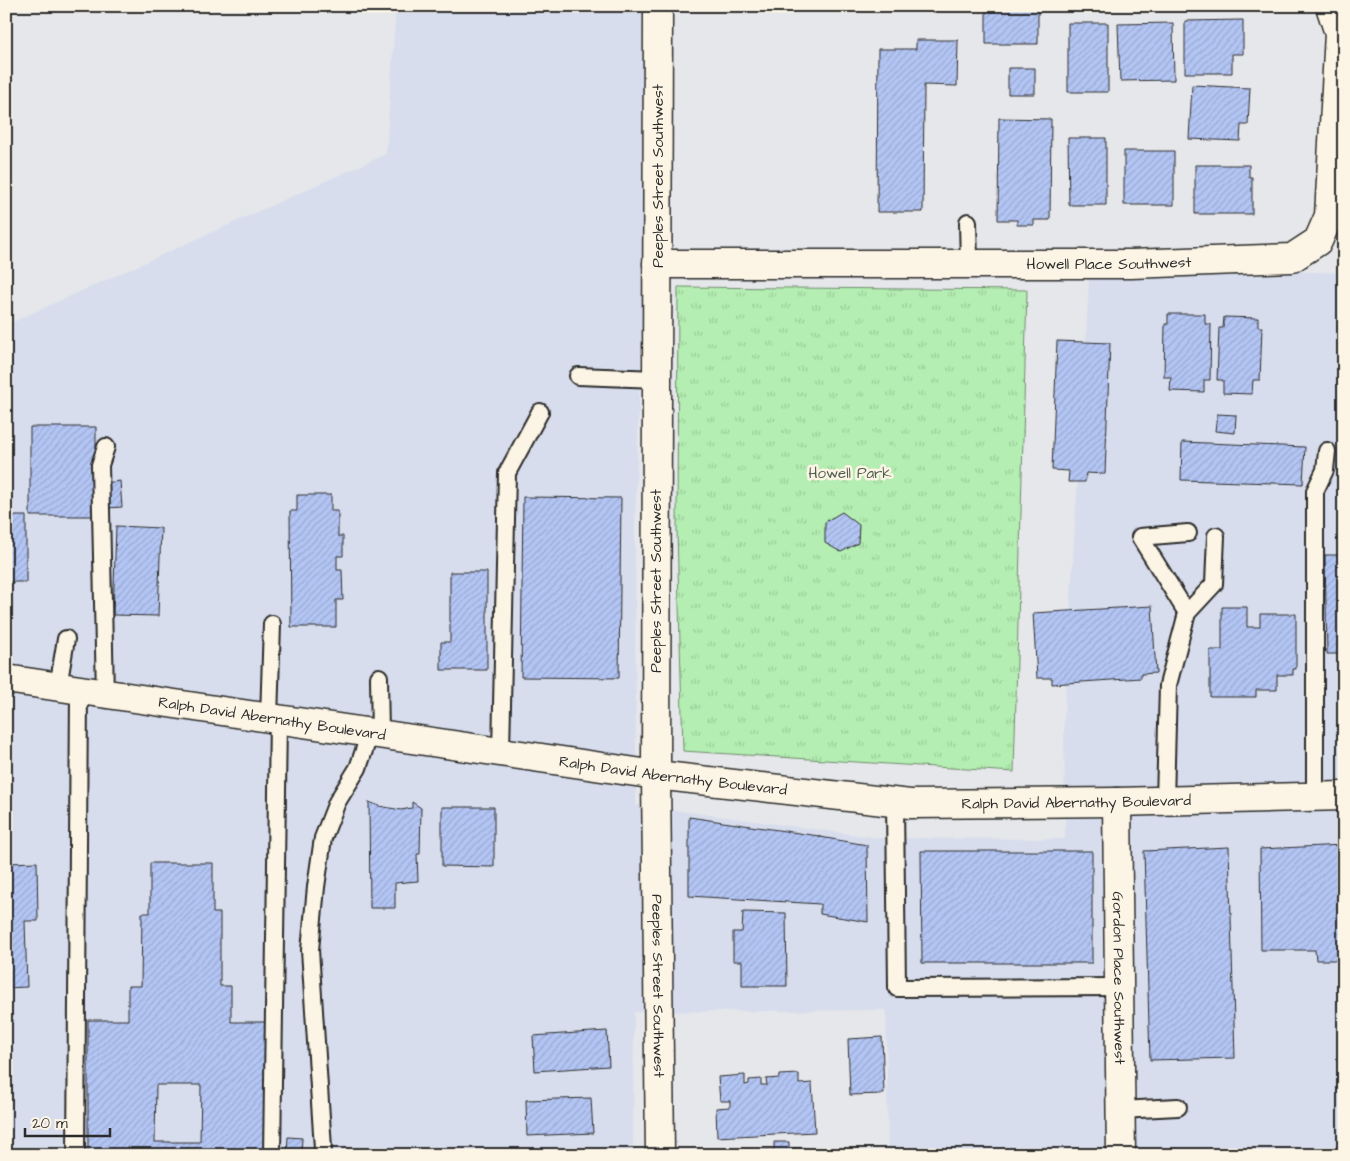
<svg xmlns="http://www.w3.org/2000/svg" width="1350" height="1161" viewBox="0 0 1350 1161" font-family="'Architects Daughter',sans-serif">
  <defs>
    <pattern id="park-tufts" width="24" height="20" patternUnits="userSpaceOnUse" patternTransform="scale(1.25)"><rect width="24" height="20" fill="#b4eeb2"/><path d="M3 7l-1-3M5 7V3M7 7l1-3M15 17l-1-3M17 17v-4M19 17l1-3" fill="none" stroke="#9bcc99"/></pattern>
    <pattern id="building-hatch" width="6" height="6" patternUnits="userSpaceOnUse" patternTransform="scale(1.25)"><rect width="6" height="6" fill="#b3c5f4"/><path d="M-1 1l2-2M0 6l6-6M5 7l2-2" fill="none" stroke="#9aa9d1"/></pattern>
  </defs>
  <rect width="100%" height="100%" fill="#e6e7ea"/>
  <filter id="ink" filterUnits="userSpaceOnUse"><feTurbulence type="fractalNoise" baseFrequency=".02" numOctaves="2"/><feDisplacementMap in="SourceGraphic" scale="10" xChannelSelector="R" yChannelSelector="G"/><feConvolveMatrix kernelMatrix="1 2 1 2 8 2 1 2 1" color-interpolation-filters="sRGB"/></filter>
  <g filter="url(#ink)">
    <path fill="#d7dded" d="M396,6H646L643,204L644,252L635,525L636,805L880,838L1065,839L1064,719L1090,264L1344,273V1155H888L886,1010L634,1012L633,1155H6V325L386,154Z"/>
    <path fill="url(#park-tufts)" stroke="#708c6e" d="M678,287L1027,290L1014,772L683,751L677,532Z"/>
    <path fill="url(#building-hatch)" stroke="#2b2b2b" fill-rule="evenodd" d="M986,6H1038V44H986Z
      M1243,20V54H1232V73H1185V21Z
      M1068,23H1108V92H1068Z
      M1173,23L1174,80L1120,81L1118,24Z
      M916,40H958L957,86L924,85L923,212H877L878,49H916Z
      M1008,68H1035V94H1008Z
      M1192,85L1250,88L1248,125H1241L1240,141L1189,139Z
      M999,118L1051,119L1050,220H1034V225H1017V220H998Z
      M1068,138H1106V205H1069Z
      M1124,151H1174V205H1124Z
      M1195,165H1249V177H1252V214H1195Z
      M1168,314H1205V324H1211L1210,380H1204V392L1170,391L1171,377H1164L1165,324H1168Z
      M1224,317L1258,318V327H1262L1260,380H1253L1252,394L1223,393V380H1217L1219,328H1223Z
      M1057,341L1110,343L1105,474L1086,473L1085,482H1068L1069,471L1052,470Z
      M1217,414L1236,415L1235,433L1215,431Z
      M30,427H96V516H30Z
      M1182,442L1305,447L1303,484L1181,480Z
      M120,481L122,507L107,508L105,483Z
      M297,495H331V511H338V536H343V556H337V570H342L343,600H336V627H291L290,511H297Z
      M523,497L621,498L619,678L521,677Z
      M842,512L859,525L858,543L841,552L825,543V522Z
      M6,516H26V582H6Z
      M116,526L161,528L158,616L113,615Z
      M1325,555H1344V654H1327Z
      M450,572H487V670H441V642H450Z
      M1152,606L1156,673L1141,674V678L1052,684V678H1037L1033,613Z
      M1222,607H1247V627H1260V614H1296V669H1293V675H1277V690H1256V697H1210V650H1222Z
      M369,802L379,806L401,810L412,808V802L421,808L420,854H417L418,881L395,883V908H370Z
      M442,807H494V867L442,866Z
      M689,817L819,836L820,837L867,845L868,922L820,914V904L689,896Z
      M1344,845V960H1316L1315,950H1261L1260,849Z
      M1229,847L1235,1058L1150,1060L1144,851Z
      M921,851H1092V963H922Z
      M37,862L38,921H25L27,987L6,988V863Z
      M150,863H213V913H220V986H231V1022H267V1155H88V1020H128V986H141L142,913H150ZM156,1085H201L200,1142H155Z
      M743,912L786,913L787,986H742V961H733V932H742Z
      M607,1031L609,1066L535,1071L533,1036Z
      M882,1037L884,1094L850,1095L848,1039Z
      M799,1074V1084L812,1083L815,1132L717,1137L716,1108L730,1107V1101H720L718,1077L745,1075V1085L749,1084V1080L761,1079V1085H767L766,1079L779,1078V1075Z
      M591,1098L593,1133L527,1136L526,1100Z
      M288,1137L302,1138L301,1155H287Z
      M774,1142H789V1148H805V1155H733V1150H774Z"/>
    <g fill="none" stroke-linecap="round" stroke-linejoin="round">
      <g stroke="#2b2b2b" stroke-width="20">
        <path id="lane" d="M968,222L969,264
          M578,376L657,379
          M1187,613L1214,584L1216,536
          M379,677L380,734
          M58,687L66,639
          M105,694L100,465L106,447
          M269,718L272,624
          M501,752L507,473L540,412
          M1315,797V491L1325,470L1327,451
          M1165,801L1168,685L1187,613L1140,537L1188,533
          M895,802L897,988L1119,987
          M1120,1110L1178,1107
          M76,1155L79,691
          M272,1155L278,720
          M321,1155L323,1148L310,950L316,887L323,838L337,802L358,768L370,733"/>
      </g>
      <g stroke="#2b2b2b" stroke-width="31">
        <g id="street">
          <path id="s1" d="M658,6L656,775L660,1155"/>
          <path id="s2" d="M657,264H1131L1292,258L1318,241L1329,216L1339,33L1330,6"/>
          <path id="s3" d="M1117,802L1121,1155"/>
        </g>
      </g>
      <g stroke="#2b2b2b" stroke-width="31">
        <g id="secondary">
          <path id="s4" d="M6,679L656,775L910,804L1117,802L1344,796"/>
        </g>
      </g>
      <use href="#lane" stroke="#fcf5e5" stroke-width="16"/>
      <use href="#street" stroke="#fcf5e5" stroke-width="28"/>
      <use href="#secondary" stroke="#fcf5e5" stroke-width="28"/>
    </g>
  </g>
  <g text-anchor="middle" stroke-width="5" stroke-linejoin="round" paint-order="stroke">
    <g font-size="15" fill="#2b2b2b" stroke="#fcf5e5">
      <text transform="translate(658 176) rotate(-90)" y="5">Peeples Street Southwest</text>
      <text dy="5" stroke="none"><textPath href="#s2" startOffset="452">Howell Place Southwest</textPath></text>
      <text transform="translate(656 581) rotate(-90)" y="5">Peeples Street Southwest</text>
      <text dy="5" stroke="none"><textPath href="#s4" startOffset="269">Ralph David Abernathy Boulevard</textPath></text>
      <text dy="5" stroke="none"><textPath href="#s4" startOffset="674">Ralph David Abernathy Boulevard</textPath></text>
      <text dy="5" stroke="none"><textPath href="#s4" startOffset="1079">Ralph David Abernathy Boulevard</textPath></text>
      <text dy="5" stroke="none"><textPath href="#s3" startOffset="176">Gordon Place Southwest</textPath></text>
      <text dy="5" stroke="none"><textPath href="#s1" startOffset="980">Peeples Street Southwest</textPath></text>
    </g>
    <g font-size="15" fill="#4d5c4d" stroke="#fcf5e5">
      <text x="850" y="478">Howell Park</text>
    </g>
  </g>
  <rect width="1350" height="1161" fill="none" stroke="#fcf5e5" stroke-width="25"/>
  <rect x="12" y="12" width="1325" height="1136" fill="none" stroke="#2b2b2b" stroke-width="2" filter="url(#ink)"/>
  <path d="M25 1128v8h85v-8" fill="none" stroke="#2b2b2b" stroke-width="2.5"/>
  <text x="32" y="1128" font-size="15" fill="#2b2b2b" stroke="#fcf5e5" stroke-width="4" paint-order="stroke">20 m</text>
</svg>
